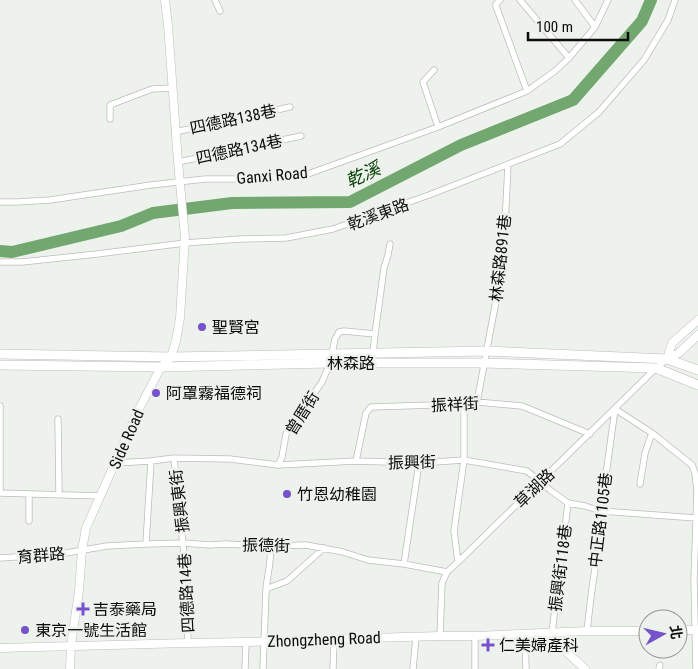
<svg xmlns="http://www.w3.org/2000/svg" width="698" height="669" viewBox="0 0 698 669" font-family="'Roboto Condensed','Noto Sans TC',sans-serif">
  <rect width="100%" height="100%" fill="#eef2ed"/>
  <g fill="none" stroke-linecap="round" stroke-linejoin="round">
    <path stroke="#72a76f" stroke-width="12" d="M0,251L12,252L121,226L153,213L232,203L350,202L461,145L573,100L642,21L651,0"/>
    <g stroke="#babeb9" stroke-width="7">
      <path id="street" d="M215,0L220,11
        M500,0L496,4V6L527,91
        M520,0L569,58
        M575,0L595,27
        M434,70L423,82L438,127
        M110,119V105L152,89L173,88
        M175,132L290,107
        M178,162L301,136
        M0,202H17L50,200L151,185L205,179H257L308,174L438,127L527,91L555,71L569,58L595,27L608,0
        M0,262H22L97,254L185,243L241,239L286,238L333,229L429,195L560,144L599,112L644,60L668,20L675,0
        M373,353L375,334
        M477,402L495,306L505,225L508,165
        M0,406V493
        M58,419L59,494
        M174,458L186,574L188,643
        M356,461L366,413L371,407L464,404L477,402L522,406L590,434
        M115,463L151,461L174,458L230,459L278,465L356,461L419,463L464,460L527,471L550,490L568,503L585,506L601,511L696,518
        M278,465L282,457L286,434L322,382L330,363L335,339L339,332L344,331L375,334L384,268L388,255L390,244
        M640,484L645,453L652,433
        M0,493L101,496
        M29,494V521
        M146,544L151,461
        M0,558L60,554L107,546L146,544L184,543L209,545L225,544L270,546L306,545L343,552L368,560L404,564L447,572
        M458,562L454,531L464,460V404
        M404,564L419,463
        M266,589L287,581L324,548
        M587,631L591,596L600,534L601,511L615,409L652,433L692,465L695,473L697,491L694,580L696,669
        M552,633L568,503
        M525,634L526,669
        M440,636L442,583L447,572L458,562L656,368L667,359
        M475,636V669
        M245,669L246,642
        M263,669C264,642 265,616 266,590C267,575 272,561 270,546
        M333,669L334,639
        M413,669L416,637
        M659,669L660,665"/>
    </g>
    <g stroke="#babeb9" stroke-width="9">
      <path id="secondary" d="M667,359L672,343L698,320
        M667,359L679,353L698,335
        M678,630H698
        M547,634L585,669
        M0,648L188,643L246,642L334,639L440,636H475L587,631H648
        M70,669L71,645L79,591L82,550L86,528L139,409L161,367L171,357L176,341L180,318L185,237L178,162L168,25L165,0"/>
    </g>
    <g stroke="#babeb9" stroke-width="10">
      <path id="primary" d="M0,354L171,357L486,351L667,359L698,370
        M0,365L161,367L330,363H483L656,368L698,385"/>
    </g>
    <use href="#street" stroke="#fff" stroke-width="5.5"/>
    <use href="#secondary" stroke="#fff" stroke-width="8"/>
    <use href="#primary" stroke="#fff" stroke-width="9"/>
  </g>
  <g fill="#7652cc" stroke="#eef2ed" stroke-width="2">
    <circle cx="202" cy="327" r="5"/>
    <circle cx="156" cy="393" r="5"/>
    <circle cx="287" cy="494" r="5"/>
    <path d="M80.5 601.5h5v5h5v5h-5v5h-5v-5h-5v-5h5z"/>
    <circle cx="25" cy="630" r="5"/>
    <path d="M485.5 637.5h5v5h5v5h-5v5h-5v-5h-5v-5h5z"/>
  </g>
  <g text-anchor="middle" stroke-width="5" stroke-linejoin="round" paint-order="stroke">
    <g font-size="16" fill="#0b0c0b" stroke="#eef2ed">
      <text transform="translate(233 119) rotate(-12)" y="6">四德路138巷</text>
      <text transform="translate(239 149) rotate(-12)" y="6">四德路134巷</text>
      <text transform="translate(272 175) rotate(-5)" y="6">Ganxi Road</text>
      <text transform="translate(378 214) rotate(-20)" y="6">乾溪東路</text>
      <text transform="translate(500 258) rotate(-84)" y="6">林森路891巷</text>
      <text x="351" y="369">林森路</text>
      <text transform="translate(455 404) rotate(-3)" y="6">振祥街</text>
      <text transform="translate(302 413) rotate(-58)" y="6">曾厝街</text>
      <text transform="translate(126 439) rotate(-66)" y="6">Side Road</text>
      <text transform="translate(412 462) rotate(-1)" y="6">振興街</text>
      <text transform="translate(534 488) rotate(-44)" y="6">草湖路</text>
      <text transform="translate(179 501) rotate(-97)" y="6">振興東街</text>
      <text transform="translate(600 520) rotate(-83)" y="6">中正路1105巷</text>
      <text transform="translate(266 545) rotate(1)" y="6">振德街</text>
      <text transform="translate(41 555) rotate(-5)" y="6">育群路</text>
      <text transform="translate(560 568) rotate(-83)" y="6">振興街118巷</text>
      <text transform="translate(186 593) rotate(-93)" y="6">四德路14巷</text>
      <text transform="translate(324 639) rotate(-2)" y="6">Zhongzheng Road</text>
    </g>
    <g font-size="16" fill="#0b0c0b" stroke="#eef2ed" text-anchor="start">
      <text x="212" y="333">聖賢宮</text>
      <text x="166" y="399">阿罩霧福德祠</text>
      <text x="297" y="500">竹恩幼稚園</text>
      <text x="93" y="615">吉泰藥局</text>
      <text x="35" y="636">東京一號生活館</text>
      <text x="499" y="651">仁美婦產科</text>
    </g>
    <g font-size="18" font-style="italic" fill="#064007" stroke="#eef2ed">
      <text transform="translate(363 175) rotate(-25)" y="6">乾溪</text>
    </g>
  </g>
  <g transform="translate(663 634) rotate(82)"><circle r="24" fill="#eef2ed" stroke="#939693"/>
  <path d="M0-4L9 19L0 12L-9 19Z" fill="#7652cc"/>
  <text y="-8" font-size="14" font-weight="bold" text-anchor="middle" fill="#0b0c0b">北</text>
  </g>
  <path d="M528 32v8h100v-8" fill="none" stroke="#0b0c0b" stroke-width="2.5"/>
  <text x="536" y="32" font-size="15" fill="#0b0c0b" stroke="#eef2ed" stroke-width="4" paint-order="stroke">100 m</text>
</svg>
